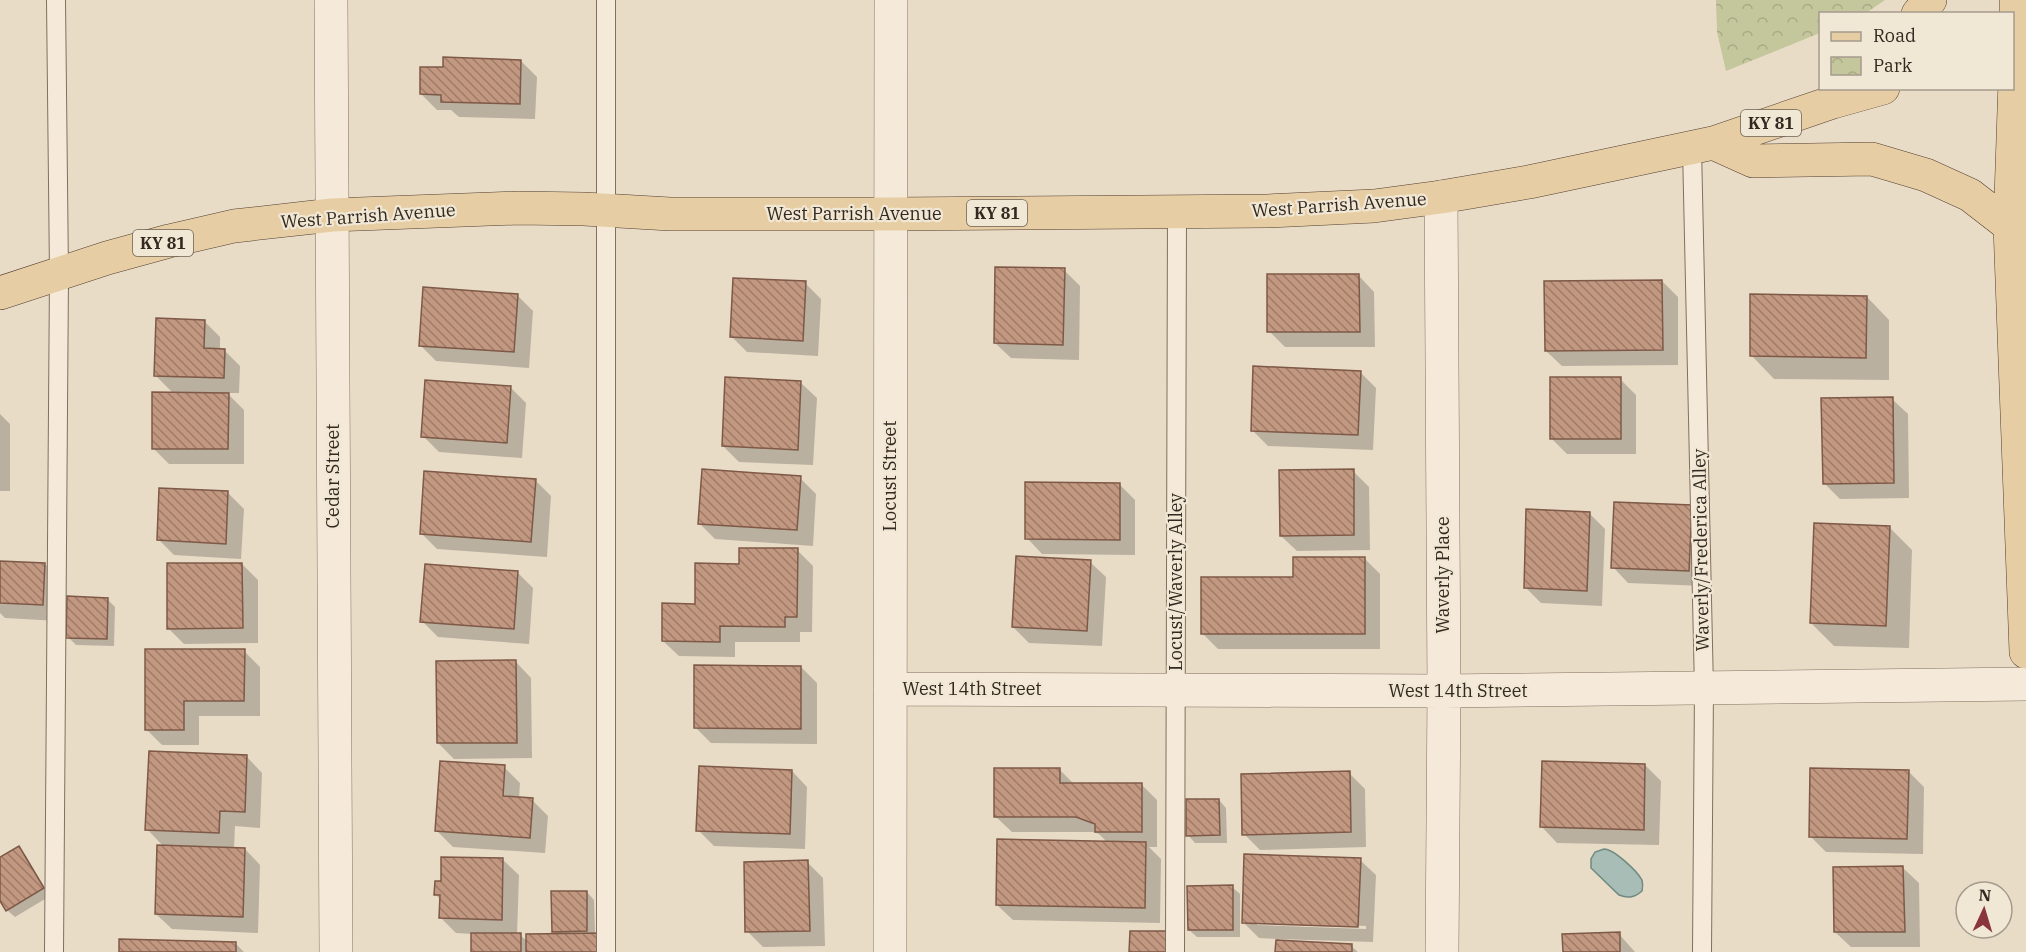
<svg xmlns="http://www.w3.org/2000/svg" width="2026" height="952" viewBox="0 0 2026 952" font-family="'IBM Plex Serif',serif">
  <defs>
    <pattern id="park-crowns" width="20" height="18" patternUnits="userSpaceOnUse" patternTransform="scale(1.5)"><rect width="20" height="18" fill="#c4c69c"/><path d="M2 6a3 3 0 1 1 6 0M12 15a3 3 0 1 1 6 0" fill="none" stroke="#a9aa86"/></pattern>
    <pattern id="building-back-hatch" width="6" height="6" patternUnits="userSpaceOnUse" patternTransform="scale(1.5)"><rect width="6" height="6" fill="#c29881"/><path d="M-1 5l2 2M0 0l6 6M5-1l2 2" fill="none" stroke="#9e7c69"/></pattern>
  </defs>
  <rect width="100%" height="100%" fill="#e9dcc7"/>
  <path fill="url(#park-crowns)" d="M1716,0H1885L1866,13L1820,14V33L1726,71L1717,32Z"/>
  <path fill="#a7bdb5" stroke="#6f8a82" stroke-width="1.5" d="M1604,849C1614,849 1637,871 1642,880C1643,884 1643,887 1642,891C1635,897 1629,899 1619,895L1591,868V859L1595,852Z"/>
  <path fill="#0003" fill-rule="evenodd" d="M521,61L537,77L535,119L459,117L451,110H437L421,94L444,69Z
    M1064,270L1080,286L1079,360L1011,358L995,343Z
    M1359,276L1374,292L1375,347H1285L1269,331Z
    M1662,281L1678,297V365L1562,366L1546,351Z
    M805,283L821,299L818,356L747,352L731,336Z
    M517,295L533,311L529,368L436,361L420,345Z
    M1867,297L1889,320V380L1774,379L1752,356Z
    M204,321L220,337V350H224L240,366L239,393H227L244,410V464H169L153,448L174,394L155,375Z
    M1360,372L1376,388L1373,450L1268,446L1252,430Z
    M1620,379L1636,395V454H1567L1551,438Z
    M801,383L817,398L813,465L739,462L723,446Z
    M510,387L526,403L522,458L439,452L423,436Z
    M1892,399L1908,414L1909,498L1840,499L1824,483Z
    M0,414L10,424V491H0Z
    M1353,471L1369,487L1370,550L1297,551L1281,536Z
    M800,478L816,494L813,546L715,539L699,523Z
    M535,480L551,496L547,557L437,549L421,533Z
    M1119,484L1135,500V555L1042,554L1027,538Z
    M228,493L244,509L241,559L174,555L158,539Z
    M1691,507L1704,586L1628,583L1613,567Z
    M1589,513L1605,529L1602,606L1541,603L1525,587Z
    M1889,527L1912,550L1909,648L1834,646L1811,623Z
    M797,550L813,566L812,632H800V642H735V657L679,656L663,641L696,605L740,565Z
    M1364,558L1380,574V649H1218L1202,633L1294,579Z
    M1090,562L1106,577L1102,646L1029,643L1013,627Z
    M0,563L45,564L61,580L59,621L5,618L0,613Z
    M242,564L258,580V643L184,644L168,628Z
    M517,572L533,588L529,644L438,637L422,621Z
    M107,599L115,607L114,646L76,645L68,637Z
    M244,651L260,667V716H199V745H162L146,729Z
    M516,662L531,678L532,758L454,759L438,743Z
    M801,667L817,683V744L711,743L695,727Z
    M247,757L262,773L260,828L235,826L234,849H245L260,865L258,933L172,929L156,914L164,847L147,829Z
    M1645,765L1661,781L1659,845L1557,843L1542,827Z
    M504,767L520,783L519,799L532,800L548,816L545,853L453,847L437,831Z
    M1060,770L1074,784L1142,785L1157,800V847H1149L1161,859L1160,923L1013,920L997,905L1108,843L1099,834L1093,832H1012L996,817Z
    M792,771L807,787L805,849L714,846L698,830Z
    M1909,772L1924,787L1923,854L1826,852L1810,836Z
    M1349,773L1365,789L1366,847L1260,850L1244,834Z
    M1219,800L1226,808L1227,843H1195L1188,835Z
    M19,848L26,856L50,896L15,917L7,910L0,898V859Z
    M503,860L519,875L517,935H520L528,942L557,935L553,931L587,892L594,900L595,935L610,952H473L472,934L456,933L441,918V900L436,895Z
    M1360,860L1376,875L1373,942L1279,939V942L1351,946L1358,952H1277V939L1259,938L1243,922ZM1257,922L1366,926V929L1257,925Z
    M807,862L823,878L825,946L763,947L747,931Z
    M1903,868L1919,883L1920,947H1851L1835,932Z
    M1232,887L1240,894V937H1197L1189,930Z
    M1619,934L1635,952H1564Z
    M235,943L244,952H120Z"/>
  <path fill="url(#building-back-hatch)" stroke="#7e5947" stroke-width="1.5" d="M443,57L521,60L520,104L441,102V95L420,94V67H443Z
    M995,267L1065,268L1063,345L994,343Z
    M1267,274H1359L1360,332H1267Z
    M733,278L806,281L803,341L730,337Z
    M1662,280L1663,350L1545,351L1544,281Z
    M423,287L518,294L514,352L419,346Z
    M1750,294L1867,296L1866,358L1750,356Z
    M156,318L205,320L204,348L225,349L224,378L154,376Z
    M1253,366L1361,371L1358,435L1251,431Z
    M725,377L801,381L798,450L722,446Z
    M1550,377H1621V439H1550Z
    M425,380L511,386L507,443L421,437Z
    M152,392L229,393L228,449H152Z
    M1893,397L1894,483L1823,484L1821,398Z
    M702,469L801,476L797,530L698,524Z
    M1354,469V535L1280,536L1279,470Z
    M424,471L536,479L531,542L420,534Z
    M1025,482L1120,483V540L1025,539Z
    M159,488L228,491L226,544L157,540Z
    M1614,502L1692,505L1689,571L1611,568Z
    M1526,509L1590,512L1587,591L1524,588Z
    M1814,523L1890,526L1886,626L1810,623Z
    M739,548H798L797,617H785V627L720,626V642L662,641V603L695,604V563L739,564Z
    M1016,556L1091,560L1087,631L1012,627Z
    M1293,557H1365V634H1201V577H1293Z
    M0,561L45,563L43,605L0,603Z
    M167,563H242L243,628L167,629Z
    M425,564L518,571L514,629L420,622Z
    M67,596L108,598L107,639L66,638Z
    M145,649H245L244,701H184V730H145Z
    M516,660L517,743H437L436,661Z
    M694,665L801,666V729L694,728Z
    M149,751L247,755L245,812L220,811L219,833L145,830Z
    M440,761L505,765L503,796L533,798L530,838L435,831Z
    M1542,761L1645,764L1644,830L1540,827Z
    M699,766L792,770L790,834L696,831Z
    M994,768H1060V783H1142V832H1095V824L1076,817H994Z
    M1810,768L1909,770L1907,839L1809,837Z
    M1350,771L1351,832L1242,835L1241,774Z
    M1186,799H1219L1220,835L1186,836Z
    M997,839L1146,842L1145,908L996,905Z
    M157,845L245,848L243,917L155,914Z
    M19,846L44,888L6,911L0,901V857Z
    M1244,854L1361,858L1358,927L1242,923Z
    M441,857L503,858L502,920L439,918L440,895H434L435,881H441Z
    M808,860L810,931L745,932L744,862Z
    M1903,866L1905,932H1834L1833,867Z
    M1233,885V930H1188L1187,886Z
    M551,891H587V931L552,932Z
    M1130,931H1168L1167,952H1129Z
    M1620,932V952H1563L1562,934Z
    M471,933H521V952H471Z
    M602,933V952H526V934Z
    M119,939L236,942V952H119Z
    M1276,940L1352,944V952H1275Z"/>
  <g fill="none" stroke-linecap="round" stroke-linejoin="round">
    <g stroke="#826f5e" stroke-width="20">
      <path id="service" d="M606,0V952
        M1692,148L1704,689L1702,952
        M54,952L59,274L56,0
        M1175,952L1177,211"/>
    </g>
    <g stroke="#826f5e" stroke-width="34">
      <path id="minor" d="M331,0L336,952
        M1441,197L1444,691L1442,952
        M890,689L1444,691L2026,684
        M890,952L891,0"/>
    </g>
    <g stroke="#513e32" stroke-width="34">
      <path id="primary" d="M2016,0V52L2010,226L2026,652
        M1918,14L1930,0
        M1713,143L1753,161L1872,159L1926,175L1970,195L2010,226L2019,214
        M0,293L107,258L169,241L234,226L332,215L519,208L584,209L670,214H891L1267,211L1374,206L1441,197L1529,182L1713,143L1833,102L1883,88"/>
    </g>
    <use href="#service" stroke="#f5ead9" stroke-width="18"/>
    <use href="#minor" stroke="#f5ead9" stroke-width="33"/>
    <use href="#primary" stroke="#e7cda3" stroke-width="33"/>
  </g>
  <g text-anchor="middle" stroke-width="4.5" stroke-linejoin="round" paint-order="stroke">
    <g fill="#f1e7d5" stroke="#6d6256" stroke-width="1.5">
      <rect x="1741" y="110" width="60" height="26" rx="4.5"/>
      <rect x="967" y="200" width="60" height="26" rx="4.5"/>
      <rect x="133" y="230" width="60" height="26" rx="4.5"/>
    </g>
    <g font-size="16" font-weight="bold" fill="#342920">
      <text x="1771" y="129">KY 81</text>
      <text x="997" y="219">KY 81</text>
      <text x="163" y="249">KY 81</text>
    </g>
    <g font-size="18" fill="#342920" stroke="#f1e7d5">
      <text transform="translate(1339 205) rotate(-4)" y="6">West Parrish Avenue</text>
      <text x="854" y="220">West Parrish Avenue</text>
      <text transform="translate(368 216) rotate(-4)" y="6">West Parrish Avenue</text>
      <text transform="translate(333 476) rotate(-90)" y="6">Cedar Street</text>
      <text transform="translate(890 476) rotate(-90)" y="6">Locust Street</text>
      <text transform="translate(1701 550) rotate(-91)" y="6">Waverly/Frederica Alley</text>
      <text transform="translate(1443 575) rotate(-90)" y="6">Waverly Place</text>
      <text transform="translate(1176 582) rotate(-90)" y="6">Locust/Waverly Alley</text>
      <text x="972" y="695">West 14th Street</text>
      <text x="1458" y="697">West 14th Street</text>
    </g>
  </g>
  <rect x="1819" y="12" width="195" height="78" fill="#f1e7d5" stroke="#a59b8d" stroke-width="1.5"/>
  <rect x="1831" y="32" width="30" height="9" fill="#e7cda3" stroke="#a59b8d" stroke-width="1.5"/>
  <text x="1873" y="42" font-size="18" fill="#342920">Road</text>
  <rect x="1831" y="57" width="30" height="18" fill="url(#park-crowns)" stroke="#a59b8d" stroke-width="1.5"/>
  <text x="1873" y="72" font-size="18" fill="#342920">Park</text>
  <g transform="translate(1984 910) rotate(4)"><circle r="28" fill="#f1e7d5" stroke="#a59b8d" stroke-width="1.5"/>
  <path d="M0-4.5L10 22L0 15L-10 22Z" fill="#8a353c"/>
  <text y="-9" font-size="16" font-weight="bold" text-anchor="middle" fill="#342920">N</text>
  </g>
</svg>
